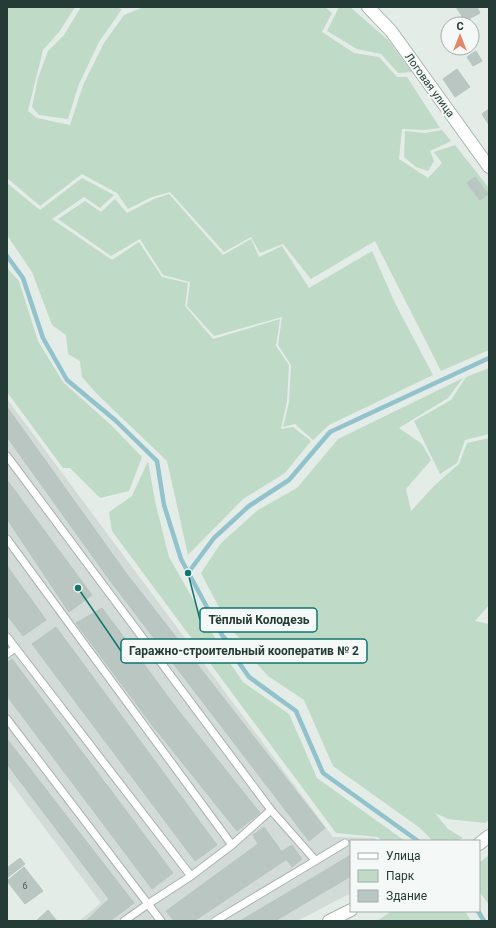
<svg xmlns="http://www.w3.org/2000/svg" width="496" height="928" viewBox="0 0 496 928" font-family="Roboto,sans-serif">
  <rect width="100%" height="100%" fill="#e4ece8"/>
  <path fill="#d2dbd7" d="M7,399L333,837L375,838L377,841H351V893L297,921H79L101,903L7,778Z"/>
  <path fill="#bfdac6" d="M7,7H75L59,32L43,50L28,111L37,118L70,125L83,85L104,43L124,15L144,7H325L332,13L322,32L354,53L379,57L397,77H407L440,128L425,130L402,129L399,159L428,178L442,163L434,152L455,145L489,188V350L441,371L375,241L311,279L283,244L260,253L251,237L224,252L170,192L152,197L128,209L117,193L82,174L40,206L7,178Z
    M81,7H115L122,9L99,42L79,84L68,119L39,115L32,107L38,78L48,51L64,35Z
    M339,7H350L388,40L412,72L398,73L381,54L357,49L327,31Z
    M442,130L451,141L430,151L434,161L428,171L416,167L404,157L405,131L425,133Z
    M82,178L114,195L100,208L84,197L52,219L112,260L139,242L162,277L188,283L185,306L213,339L280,319L276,346L289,365L287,401L281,429L293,427L311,441L285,473L243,499L188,555L167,461L97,394L82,377L80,361L68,354L66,335L52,325L32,272L7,235V183L40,210Z
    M169,194L223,255L251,239L259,257L282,246L309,288L372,251L395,303L433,375L329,425L313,440L295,424L283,427L289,402L291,365L278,345L282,317L214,336L187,306L190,282L163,275L140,239L111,256L58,219L85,201L101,212L115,199L127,213L154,199Z
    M7,268L19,281L38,341L63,382L111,425L142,457L129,491L100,498L70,468H63L7,392Z
    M489,368V434L465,440L457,463L440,474L414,421L451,400L466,377Z
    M463,378L448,398L399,428L422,444L431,460L406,489L411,511L435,485L459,464L467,443L489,438V605L475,621L489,624V820L485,823L448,819L435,813L448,829L463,838L456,841H433L420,828L333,766L304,700L268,676L246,652L241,639L231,630L201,573L221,543L258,510L297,488L338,439Z
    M148,461L155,501L169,557L227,659L243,682L289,714L317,778L405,841H381L378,837L336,833L112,531L109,512L132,496Z
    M489,855V905L479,891V863Z
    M392,911H465L471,921H377Z"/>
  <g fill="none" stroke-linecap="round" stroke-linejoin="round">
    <path stroke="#92c2cb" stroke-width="4.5" d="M7,256L23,278L43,338L67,380L115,420L157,461L164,505L181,559L222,635L230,645L235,657L249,677L296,711L323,773L418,841
      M188,573L214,538L249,506L289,480L330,432L489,358
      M478,911L484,921"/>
  </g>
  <path fill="#b9c6c1" stroke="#b7c5bf" d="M456,7H477L480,13L465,21Z
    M476,51L482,61L473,66L467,57Z
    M457,69L470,87L455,97L443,79Z
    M489,109V125L482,114Z
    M475,177L488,194L480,200L467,183Z
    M7,407L126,573L325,828L309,841L111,582L7,437Z
    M7,480L92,595L69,612L7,519Z
    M7,566L46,620L23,636L7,615Z
    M102,608L178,710L260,813L237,831L152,725L76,623Z
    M56,627L217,845L195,861L32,644Z
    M12,659L173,873L152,889L7,696V663Z
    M7,739L134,903L110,921H86L109,899L7,764Z
    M264,827L287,859L194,921H174L166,911L258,844L253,835Z
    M292,845L302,859L292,867L281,852Z
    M351,855V876L275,921H240Z
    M20,858L25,864L7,878V868Z
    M24,867L43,891L25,904L7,881Z
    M48,910L57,921H36Z"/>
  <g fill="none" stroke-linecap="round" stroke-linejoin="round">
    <g stroke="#a7b3af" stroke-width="9">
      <path id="service" d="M7,456L271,810L315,860
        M7,539L232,845
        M7,637L191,876L148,904L7,719
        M7,654L15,648
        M191,876L232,845L271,810
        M124,921L148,904L161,921
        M215,921L345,843"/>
    </g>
    <g stroke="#a7b3af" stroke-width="14">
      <path id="minor" d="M368,7L391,31L489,167"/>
    </g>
    <g stroke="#a7b3af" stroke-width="14">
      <path id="tertiary" d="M479,844L489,836
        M329,921L351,910"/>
    </g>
    <use href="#service" stroke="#fff" stroke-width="7"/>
    <use href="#minor" stroke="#fff" stroke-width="12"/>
    <use href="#tertiary" stroke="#fff" stroke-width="12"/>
  </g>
  <g text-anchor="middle" stroke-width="4" stroke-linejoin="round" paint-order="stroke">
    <g font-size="9" fill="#4a5e58">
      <text x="25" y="889">6</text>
    </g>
    <g font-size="11" fill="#253b35" stroke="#f4f8f6">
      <text transform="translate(430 85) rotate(54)" y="4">Логовая улица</text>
    </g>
  </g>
  <path fill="none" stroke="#0f766e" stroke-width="1.5" d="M188 573L200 620M78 588L121 651"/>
  <g fill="#0f766e" stroke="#f4f8f6" stroke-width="1.5">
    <circle cx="188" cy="573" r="4"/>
    <circle cx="78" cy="588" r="4"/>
  </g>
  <g fill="#f4f8f6" stroke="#0f766e" stroke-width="1.5">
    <rect x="200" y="608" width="117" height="24" rx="4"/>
    <rect x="121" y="639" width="246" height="24" rx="4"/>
  </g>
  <g font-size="12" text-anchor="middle" font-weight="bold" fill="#253b35">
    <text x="259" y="624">Тёплый Колодезь</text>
    <text x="244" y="655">Гаражно-строительный кооператив № 2</text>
  </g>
  <rect width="496" height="928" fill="none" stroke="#253b35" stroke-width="16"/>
  <rect x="350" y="840" width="130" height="72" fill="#f4f8f6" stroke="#a1aca9"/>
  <rect x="358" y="853" width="20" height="6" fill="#ffffff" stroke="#a1aca9"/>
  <text x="386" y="860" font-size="12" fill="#253b35">Улица</text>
  <rect x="358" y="870" width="20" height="12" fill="#bfdac6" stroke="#a1aca9"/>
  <text x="386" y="880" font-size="12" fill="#253b35">Парк</text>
  <rect x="358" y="890" width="20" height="12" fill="#b9c6c1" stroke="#a1aca9"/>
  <text x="386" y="900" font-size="12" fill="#253b35">Здание</text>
  <g transform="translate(460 36)"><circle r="19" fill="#f4f8f6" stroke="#a1aca9"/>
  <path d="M0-3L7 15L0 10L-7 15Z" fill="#e3876b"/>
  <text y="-6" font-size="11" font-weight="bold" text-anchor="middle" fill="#253b35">С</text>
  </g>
</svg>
